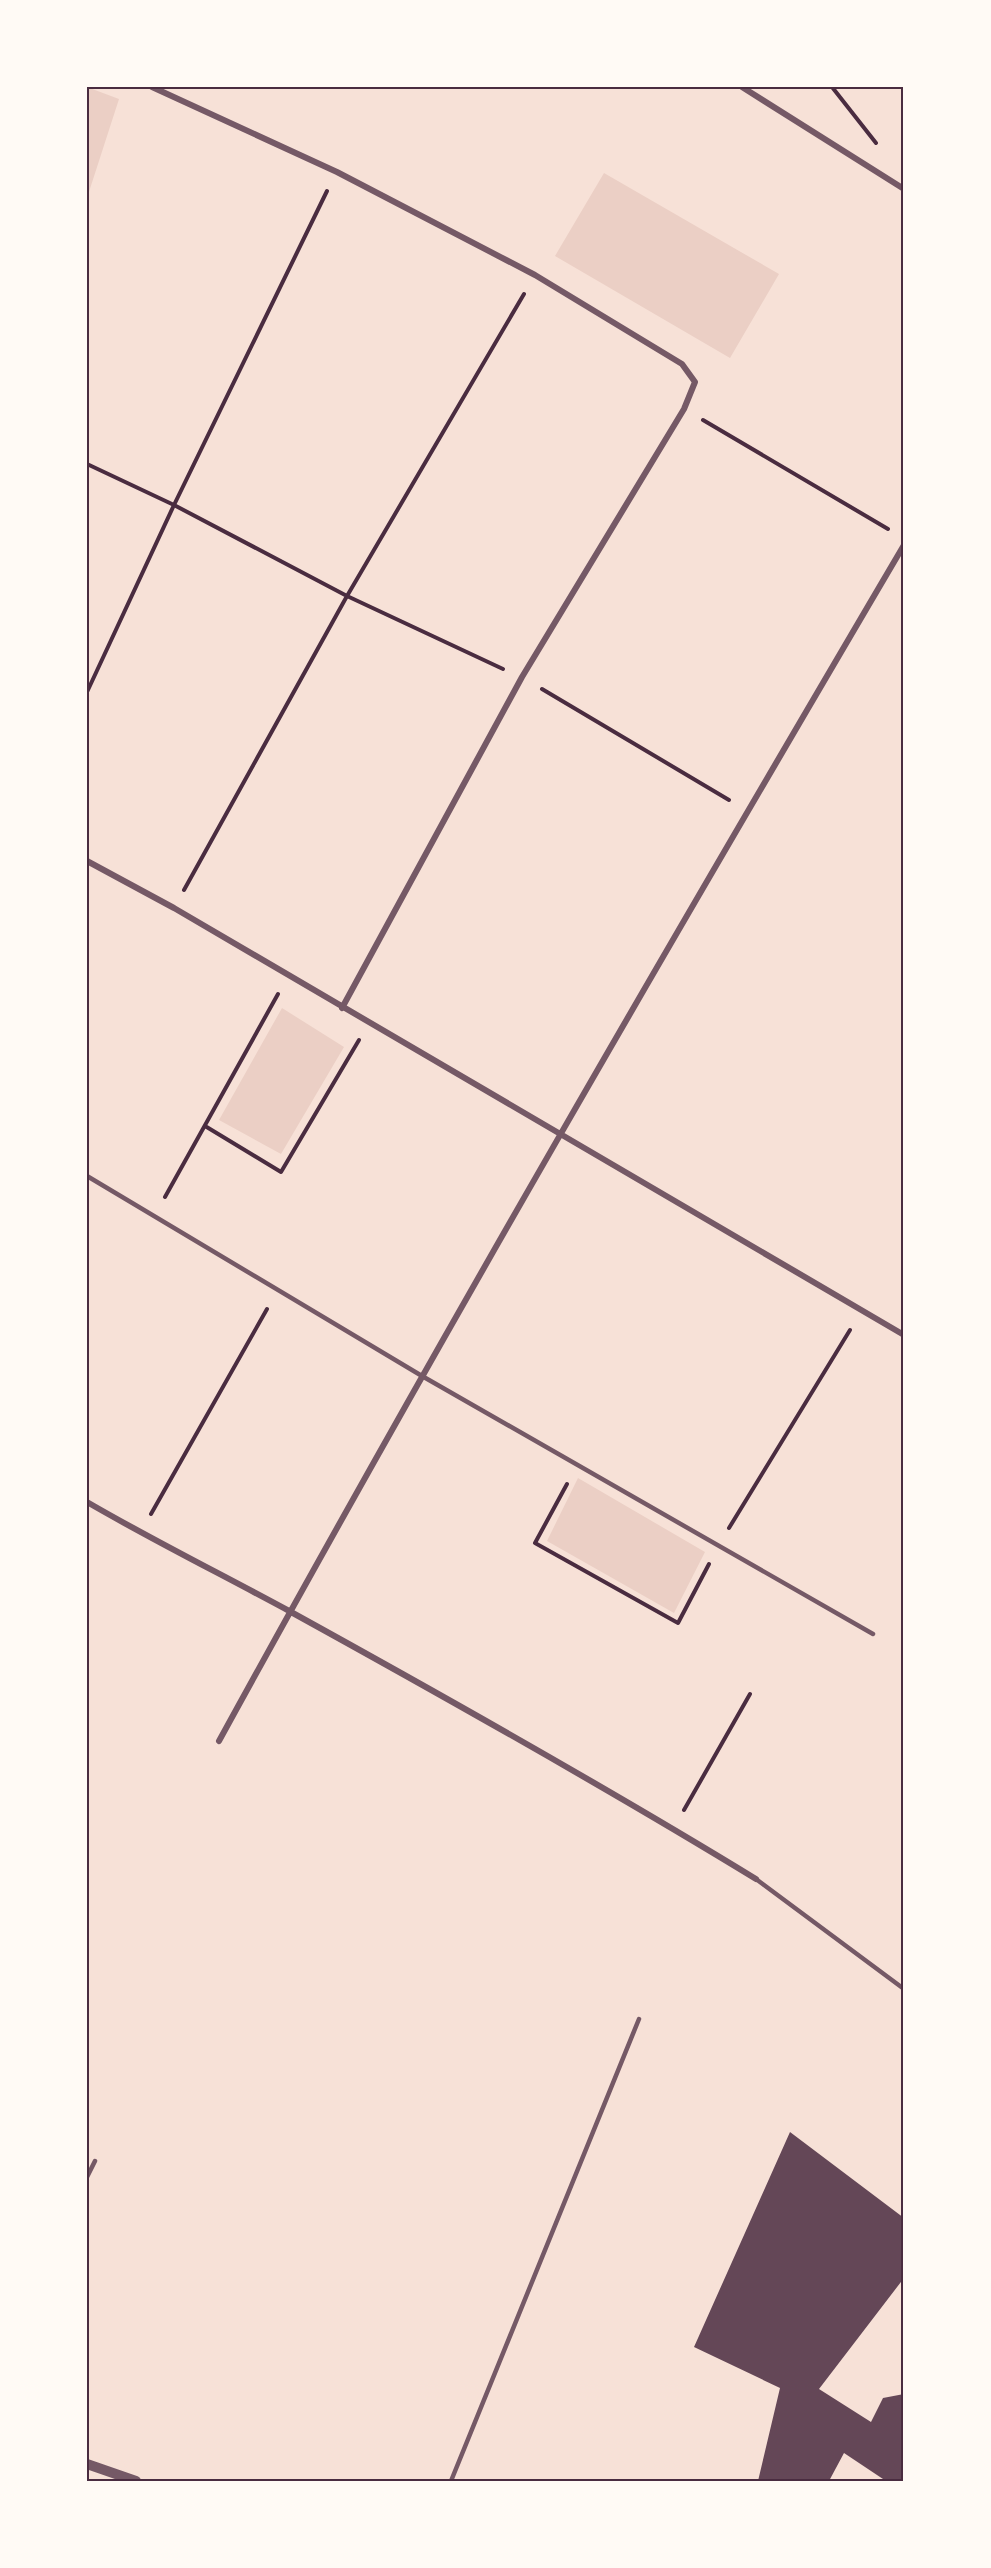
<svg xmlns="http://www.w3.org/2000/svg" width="991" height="2568" viewBox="0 0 991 2568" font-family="'Asap Condensed',sans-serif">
  <rect width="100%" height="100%" fill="#f7e1d7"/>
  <path fill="#ebcfc5" d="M87,87L119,99L87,198Z
    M604,173L779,274L730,358L555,256Z
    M282,1008L344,1047L281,1154L219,1120Z
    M578,1478L705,1552L674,1613L547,1541Z"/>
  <path fill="#644757" d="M790,2132L904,2218V2278L819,2389L871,2422L883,2398L904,2394V2481H886L844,2453L829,2481H758L780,2388L694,2347Z"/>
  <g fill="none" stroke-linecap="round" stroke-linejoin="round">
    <path stroke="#4a2c40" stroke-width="4" d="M832,87L876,143
      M703,420L888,529
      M87,464L174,505L347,596L503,669
      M542,689L729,800
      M87,692L174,505L327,191
      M184,890L347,596L524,294
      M205,1126L281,1172L359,1040
      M165,1197L278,994
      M567,1484L535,1543L678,1623L709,1564
      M151,1514L267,1309
      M729,1528L850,1330
      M684,1810L750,1694"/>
    <path stroke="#755966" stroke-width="4.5" d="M87,1176L422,1376L873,1634
      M756,1879L904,1989
      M87,2177L95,2161
      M451,2481L639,2019"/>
    <path stroke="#755966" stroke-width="6" d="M152,87L337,172L535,275L682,364L695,382L684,409L522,677L342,1008
      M742,87L904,189
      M87,861L174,908L904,1335
      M87,1502C154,1541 223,1575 291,1612C447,1698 604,1786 756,1879
      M219,1741C440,1338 671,941 904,545"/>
    <path stroke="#755966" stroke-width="10" d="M87,2464L136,2481"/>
  </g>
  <rect width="991" height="2568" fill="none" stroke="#fffaf5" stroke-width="177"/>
  <rect x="88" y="88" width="814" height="2392" fill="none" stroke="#4a2c40" stroke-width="2"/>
</svg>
